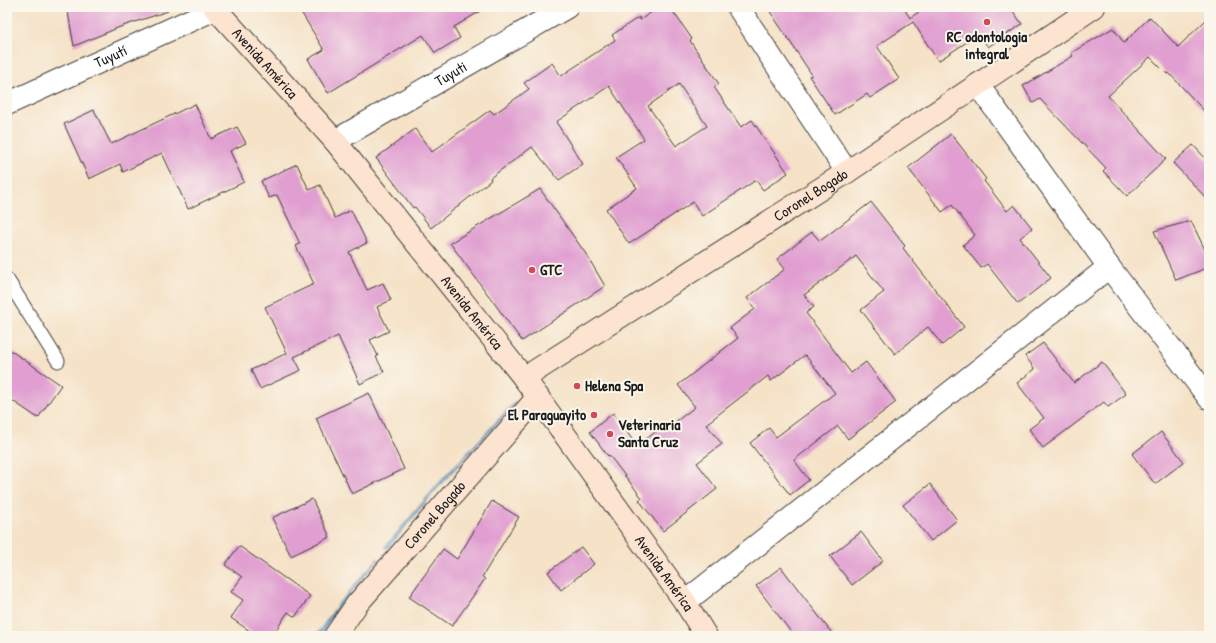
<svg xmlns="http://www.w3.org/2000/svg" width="1216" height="643" viewBox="0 0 1216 643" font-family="'Patrick Hand',sans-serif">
  <rect width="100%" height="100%" fill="#fbf7ec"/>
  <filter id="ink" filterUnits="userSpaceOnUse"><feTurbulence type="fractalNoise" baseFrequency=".025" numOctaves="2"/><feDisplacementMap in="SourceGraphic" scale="8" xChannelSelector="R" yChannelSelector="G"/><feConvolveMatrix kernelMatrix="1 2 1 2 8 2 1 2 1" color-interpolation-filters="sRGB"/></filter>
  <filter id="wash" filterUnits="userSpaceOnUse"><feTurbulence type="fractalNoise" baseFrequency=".012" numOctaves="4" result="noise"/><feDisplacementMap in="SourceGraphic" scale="16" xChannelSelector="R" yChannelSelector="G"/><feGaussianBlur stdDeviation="0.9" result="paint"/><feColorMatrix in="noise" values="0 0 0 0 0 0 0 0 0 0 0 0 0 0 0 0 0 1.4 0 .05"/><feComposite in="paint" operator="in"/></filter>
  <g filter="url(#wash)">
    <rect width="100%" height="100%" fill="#f5e2c7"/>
    <path fill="#65a9da" stroke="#40627b" d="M515,402L517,403L441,484L387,549L385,547L439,483Z
      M378,558L379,559L340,606L320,636H316L338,604Z"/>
    <g id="blocks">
      <path fill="#e09fd0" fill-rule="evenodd" d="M67,7H167L168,11L120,27L74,46Z
        M298,7H487L454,27L460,38L435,53L423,35L328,93L308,59L324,50Z
        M659,7H670L692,39L690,41L719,84L714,87L741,127L752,120L788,173L763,190L756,180L702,216L693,202L629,244L606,209L637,188L616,157L644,139L609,86L556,122L583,164L559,180L532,147L490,178L491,180L431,228L415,207L413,208L376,158L415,129L432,152L490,110L494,114L529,89L524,83L552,63L561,76L615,40L612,35L639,17L640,20ZM679,84L707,126L676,146L648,106Z
        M767,7H903L910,18L926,7H1010L1022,24L988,47L979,34L938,61L913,22L877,46L899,79L870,98L867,94L835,115L809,76L812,75Z
        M1150,17L1178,47L1209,17V116L1169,73L1167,74L1150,57L1108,96L1166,159L1127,196L1103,171L1106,168L1040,99L1033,103L1023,86L1073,56L1071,53L1113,28L1124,43Z
        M195,104L211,139L237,127L246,143L230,151L244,182L188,209L162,153L123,172L120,164L89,179L64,124L94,110L111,144Z
        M951,134L986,179L984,181L1007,211L1014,205L1032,228L1020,238L1051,278L1018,304L987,264L981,268L963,245L975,235L952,205L942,212L908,168Z
        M1193,145L1209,162V201L1173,163Z
        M297,164L309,190L320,185L335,218L351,210L367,243L349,252L367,290L383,283L391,300L377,307L389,331L370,340L378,356L376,357L384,372L360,384L338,336L294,357L301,370L260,389L251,370L287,353L265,307L314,284L296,246L300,244L277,195L269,198L261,181Z
        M540,189L586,254L605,286L522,341L450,243Z
        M871,202L905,246L903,248L964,327L942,345L928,327L895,354L861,310L884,292L856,256L804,295L814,307L806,313L851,373L866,362L896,402L848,439L838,426L794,460L809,480L790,495L750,443L769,428L776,437L835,393L805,355L771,381L768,376L706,424L722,444L697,463L717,489L663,531L639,500L642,498L609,455L608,456L590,432L613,413L637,446L659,429L662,432L695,407L678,385L738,338L730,328L755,309L747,298L785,269L777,259L812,232L820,241Z
        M1191,221L1209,258V267L1176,280L1154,231Z
        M1043,343L1074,383L1102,362L1126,394L1108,407L1104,402L1043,448L1029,429L1044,418L1017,383L1035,369L1025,356Z
        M7,348L61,385L38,418L7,397Z
        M369,393L404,469L352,494L316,418Z
        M1161,432L1184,462L1155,484L1132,454Z
        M930,484L957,520L931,541L903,505Z
        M312,499L330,537L291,556L272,518Z
        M492,501L519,517L482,577L485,579L452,626L409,597L443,549L457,559Z
        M861,532L883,561L852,585L830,556Z
        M239,546L310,596L295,617L288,612L272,636H257L231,618L243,600L231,592L242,577L225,565Z
        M581,547L594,564L561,590L548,572Z
        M781,567L834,636H794L756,586Z"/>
    </g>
  </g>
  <g filter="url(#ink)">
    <use href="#blocks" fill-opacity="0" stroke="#3d3a36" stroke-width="1"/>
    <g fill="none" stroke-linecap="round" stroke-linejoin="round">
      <g stroke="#3d3a36" stroke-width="15">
        <path id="lane" d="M7,279L58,361"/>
      </g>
      <g stroke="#3d3a36" stroke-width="24">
        <g id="street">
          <path d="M738,7L847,172"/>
          <path d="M978,85L1109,267L1209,398"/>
          <path id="s1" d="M7,104L215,9"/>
          <path id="s2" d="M335,141L567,7"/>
          <path d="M685,602L1109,267"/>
        </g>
      </g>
      <g stroke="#3d3a36" stroke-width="24">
        <g id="secondary">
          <path id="s3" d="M214,7L335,141L524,378L685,602L706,636"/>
          <path id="s4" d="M524,378L847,172L1094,7"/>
          <path id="s5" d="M335,636L357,604L538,397"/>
        </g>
      </g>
      <use href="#lane" stroke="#fff" stroke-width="13"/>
      <use href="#street" stroke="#fff" stroke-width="22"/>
      <use href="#secondary" stroke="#fde4d1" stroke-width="22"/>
    </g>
  </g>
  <g fill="#d1495b" stroke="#fbf7ec" stroke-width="1.5">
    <circle cx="987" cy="22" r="4"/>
    <circle cx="532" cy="270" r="4"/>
    <circle cx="577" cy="386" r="4"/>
    <circle cx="594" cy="415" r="4"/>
    <circle cx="610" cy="434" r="4"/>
  </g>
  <g text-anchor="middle" stroke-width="4" stroke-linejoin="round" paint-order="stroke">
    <g font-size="15" font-weight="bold" fill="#1c1c1c" stroke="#fbf7ec" text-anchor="start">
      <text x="987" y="42" text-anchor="middle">RC odontologia<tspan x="987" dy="17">integral</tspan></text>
      <text x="540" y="275">GTC</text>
      <text x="585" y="391">Helena Spa</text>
      <text x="586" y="420" text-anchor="end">El Paraguayito</text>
      <text x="618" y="430">Veterinaria<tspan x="618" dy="17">Santa Cruz</tspan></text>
    </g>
    <g font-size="15" fill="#1c1c1c" stroke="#fbf7ec">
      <text dy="5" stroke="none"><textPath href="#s1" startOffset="114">Tuyutí</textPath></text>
      <text dy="5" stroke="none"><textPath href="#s3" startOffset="76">Avenida América</textPath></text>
      <text dy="5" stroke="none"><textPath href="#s2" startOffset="134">Tuyuti</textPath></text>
      <text dy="5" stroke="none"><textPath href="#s4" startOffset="340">Coronel Bogado</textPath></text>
      <text dy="5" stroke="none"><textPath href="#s3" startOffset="400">Avenida América</textPath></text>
      <text dy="5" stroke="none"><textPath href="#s5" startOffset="157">Coronel Bogado</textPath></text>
      <text dy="5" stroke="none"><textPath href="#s3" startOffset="724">Avenida América</textPath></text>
    </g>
  </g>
  <rect width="1216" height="643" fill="none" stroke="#fbf7ec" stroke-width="24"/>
</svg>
